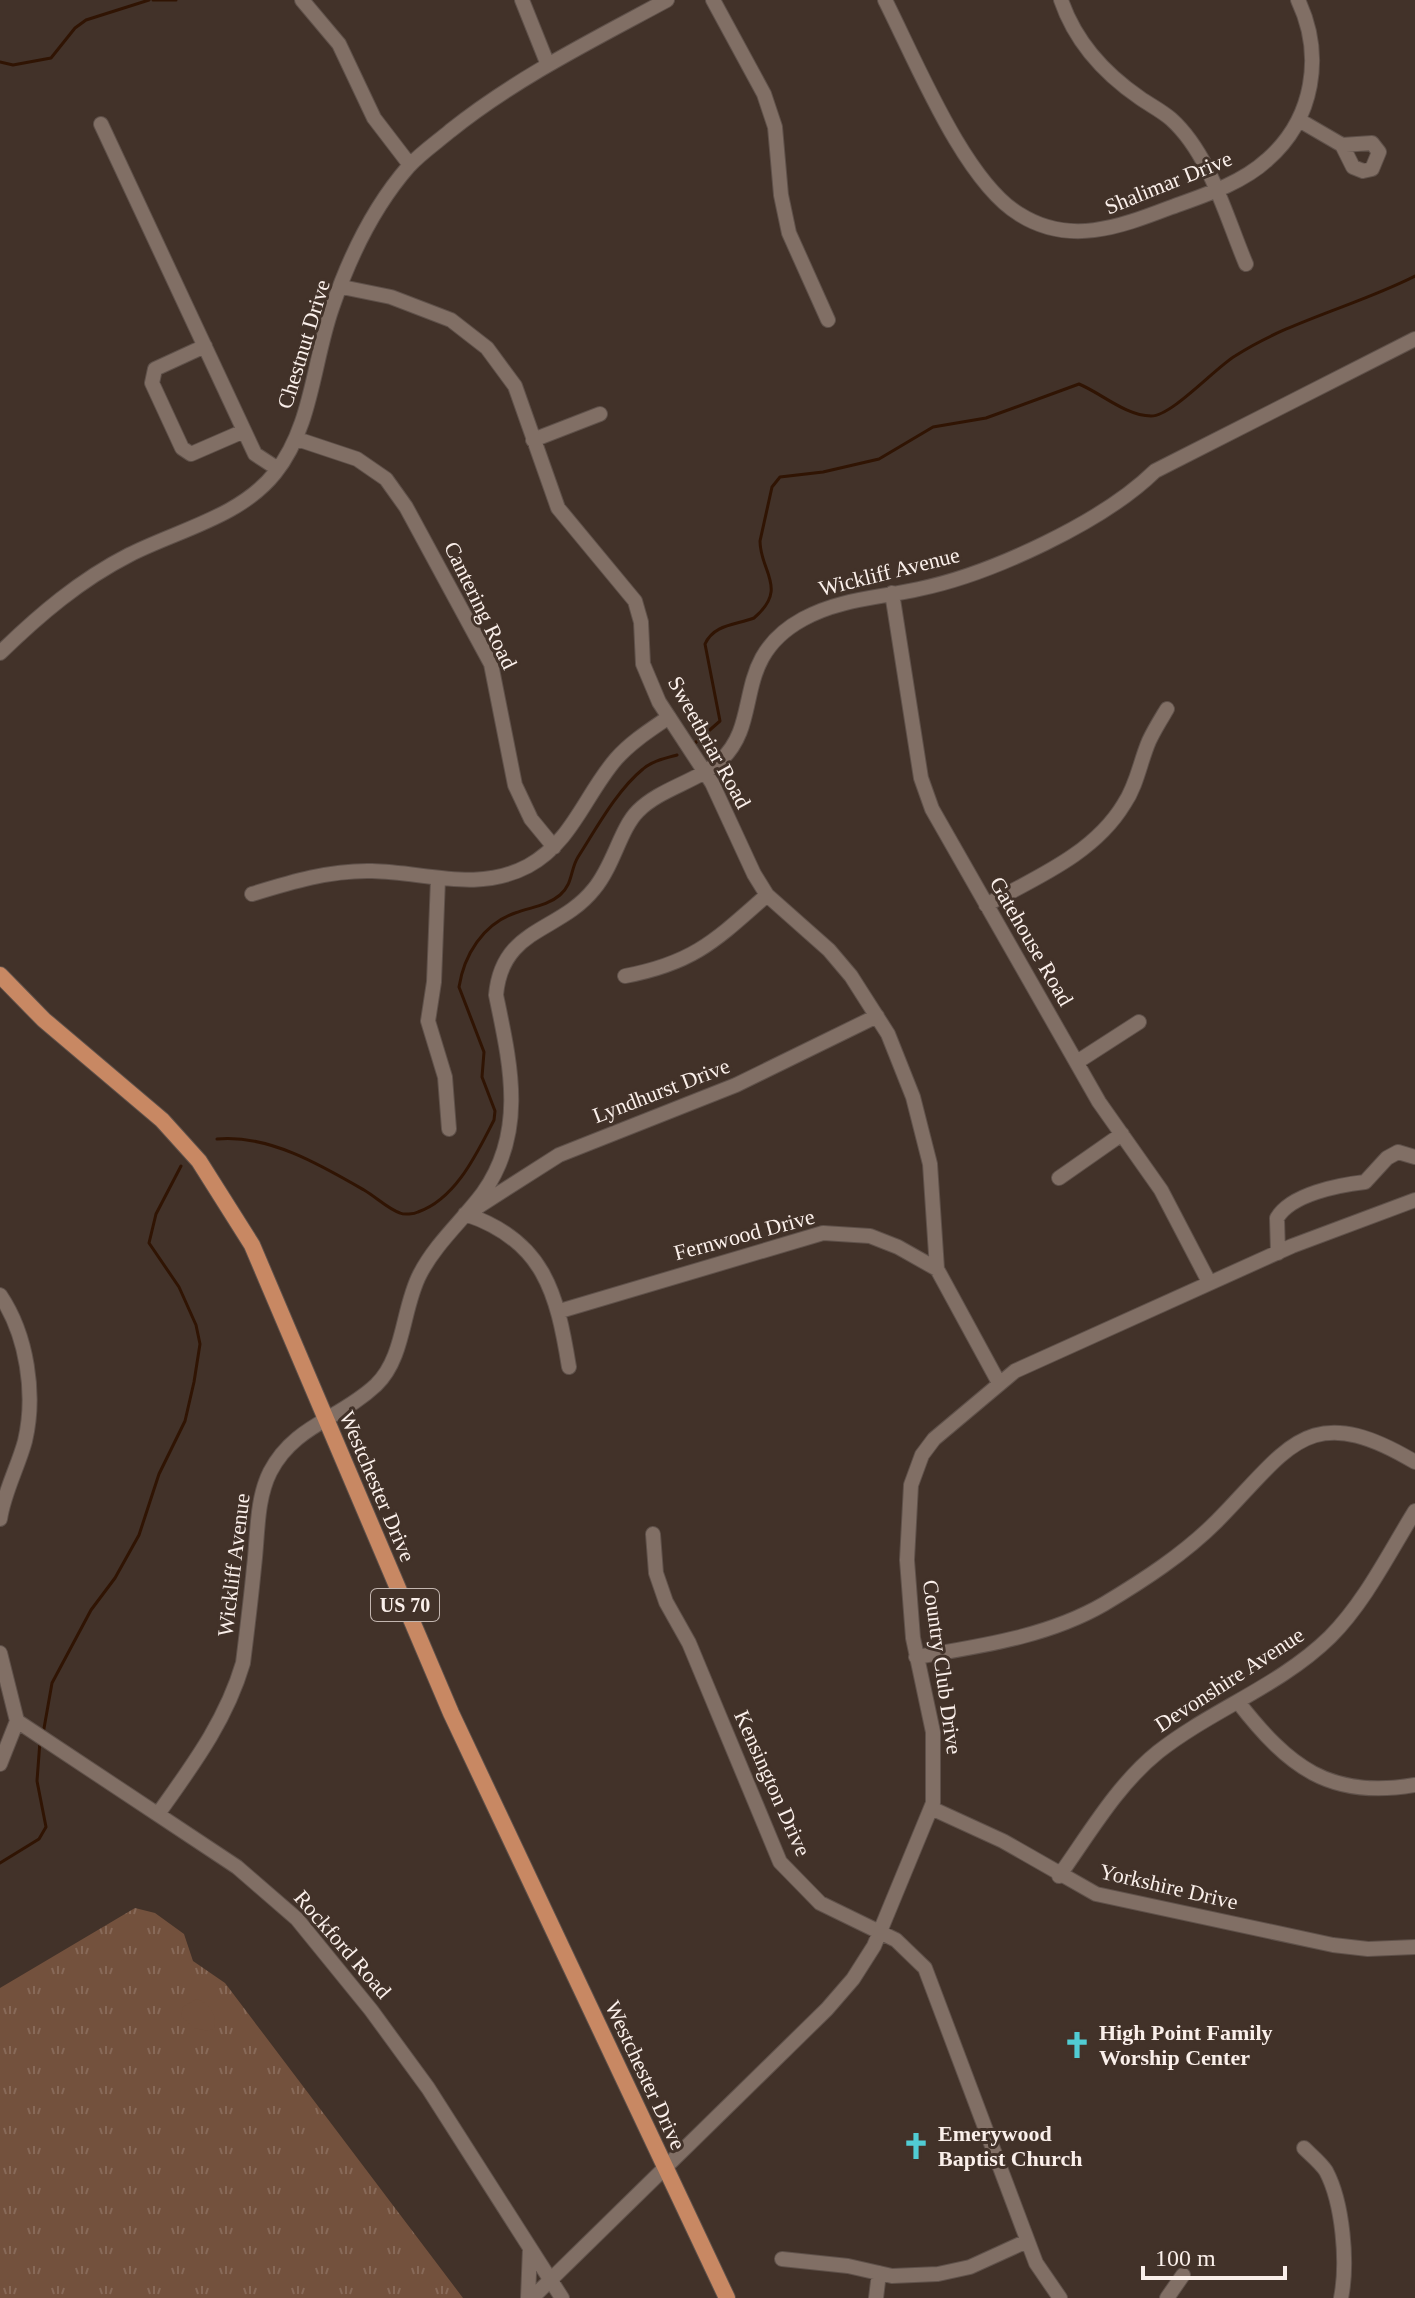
<svg xmlns="http://www.w3.org/2000/svg" width="1415" height="2298" viewBox="0 0 1415 2298" font-family="'Times New Roman',serif">
  <defs>
    <pattern id="grass-tufts" width="24" height="20" patternUnits="userSpaceOnUse" patternTransform="scale(2)"><rect width="24" height="20" fill="#73513d"/><path d="M3 7l-1-3M5 7V3M7 7l1-3M15 17l-1-3M17 17v-4M19 17l1-3" fill="none" stroke="#886a59"/></pattern>
  </defs>
  <rect width="100%" height="100%" fill="#423229"/>
  <path fill="url(#grass-tufts)" d="M135,1908L155,1913L184,1934L193,1961L225,1983L463,2298H0V1988Z"/>
  <path fill="#73513d" d="M196,1999C209,2003 218,2015 214,2028L209,2031L194,2028L181,2016L183,2007Z"/>
  <g fill="none" stroke-linecap="round" stroke-linejoin="round">
    <path stroke="#301403" stroke-width="3" d="M153,0H176
      M0,62L13,65L51,58L75,28L86,20L149,0
      M695,743L720,721L705,644C714,624 736,625 754,618C789,588 760,572 760,541L772,487L780,477L823,472L879,459L933,427L986,418L1079,384C1101,393 1126,416 1151,416C1172,416 1215,368 1235,356C1291,320 1356,306 1415,276
      M217,1139C268,1134 321,1165 364,1190C376,1197 388,1209 400,1213C404,1215 414,1214 418,1212C456,1199 477,1153 494,1120L495,1111L482,1077L484,1052L459,987C464,955 483,924 515,913C531,907 547,906 560,895C573,884 570,870 578,857C596,829 617,790 643,769C652,761 666,758 677,755
      M43,1734L52,1683L91,1610L115,1578L139,1535L159,1474L185,1421L194,1382L200,1344L196,1325L179,1287L149,1243L156,1214L181,1166
      M0,1863L39,1839L46,1827L37,1781L40,1741"/>
    <g stroke="#5f514a" stroke-width="16">
      <path id="minor" d="M302,0L339,44L374,118L410,165
        M522,0L548,65
        M713,0L764,94L775,127L781,195L789,233L828,320
        M885,0C915,59 964,181 1019,214C1069,246 1119,227 1169,208C1202,196 1241,184 1267,160C1314,119 1324,55 1298,0
        M1061,0C1075,41 1105,74 1140,98C1150,105 1162,111 1171,119C1210,154 1226,217 1246,264
        M1299,120L1342,145L1372,143L1379,152L1372,169L1363,171L1353,167L1342,145
        M101,124L255,454L278,469
        M342,287L391,297L451,320L487,348L515,386L558,508L635,601L641,622L643,664L659,702L712,783L754,874L767,895L829,950L851,976L888,1034L913,1097L930,1164L937,1269L999,1383
        M205,346L155,369L152,383L182,448L191,454L244,431
        M297,439L357,459L386,479L406,507L491,664L515,785L531,819L554,847
        M533,440L600,414
        M892,593L921,778L932,809L1099,1102L1161,1190L1209,1282
        M0,653C39,615 80,580 129,555C178,530 240,517 275,473C312,427 313,362 332,308C349,258 374,206 409,166C421,153 437,142 450,131C516,78 593,40 667,0
        M438,879L434,982L428,1021L445,1077L449,1129
        M252,894C291,882 330,870 372,871C425,872 477,893 528,866C572,842 585,795 616,759C631,742 650,730 669,717
        M986,905C1035,878 1094,854 1124,804C1137,785 1140,762 1149,741C1154,730 1161,719 1167,709
        M625,976C694,963 716,940 767,895
        M1077,1062L1139,1022
        M1059,1178L1122,1134
        M476,1208L559,1155L736,1085L877,1016
        M465,1214C544,1240 557,1293 569,1367
        M1278,1253L1277,1218C1291,1194 1339,1185 1365,1182L1387,1158L1398,1152L1415,1157
        M0,1295C27,1335 36,1394 25,1441C18,1467 4,1492 0,1519
        M560,1311L823,1233L870,1236L898,1247L937,1269
        M653,1534L656,1573L666,1602L689,1643L780,1862L820,1903L896,1940L925,1968L1036,2263L1060,2298
        M0,1653L17,1721L237,1867L297,1919L371,2010L428,2088L562,2298
        M916,1657C980,1646 1047,1637 1104,1604C1144,1580 1184,1554 1217,1521C1289,1448 1308,1398 1415,1462
        M1238,1702C1288,1766 1329,1800 1415,1785
        M0,1764L17,1721
        M931,1808L1003,1841L1096,1894L1333,1945L1368,1949L1415,1947
        M158,1814C192,1766 226,1721 243,1663C247,1631 251,1599 254,1567C258,1535 256,1500 270,1472C294,1425 340,1419 376,1385C405,1357 402,1308 420,1274C436,1243 463,1220 483,1193C527,1131 510,1063 496,995C502,927 559,933 594,889C614,865 620,829 638,811C661,788 697,782 721,760C764,720 730,659 803,619C839,599 879,598 919,589C991,574 1103,522 1155,471L1415,339
        M1059,1876C1089,1834 1117,1785 1158,1752C1211,1710 1280,1686 1330,1637C1365,1602 1389,1553 1415,1511
        M1304,2148C1311,2155 1321,2163 1326,2171C1343,2203 1348,2263 1341,2298
        M782,2259L848,2266L892,2276L938,2274L970,2267L1027,2241
        M528,2298L530,2248
        M532,2298L827,2009L853,1979L874,1946L933,1803V1732L913,1638L907,1560L911,1485L922,1455L934,1439L1015,1371L1292,1246L1415,1200
        M876,2298L879,2273
        M1167,2298L1183,2275"/>
    </g>
    <g stroke="#5f514a" stroke-width="18">
      <path id="major" d="M0,975L44,1020L162,1120L199,1161L252,1245L451,1713L727,2298"/>
    </g>
    <use href="#minor" stroke="#816f65" stroke-width="14"/>
    <use href="#major" stroke="#c88863" stroke-width="16"/>
  </g>
  <defs>
    <g id="church-bare" transform="scale(2.16)"><path d="M-1.2-6h2.4v3.5h3.3v2.4h-3.3V6h-2.4V-.1h-3.3v-2.4h3.3Z" fill="#51ccd3" stroke="#423229" stroke-width="2.5" paint-order="stroke"/></g>
  </defs>
  <g fill-rule="evenodd">
    <use href="#church-bare" x="1077" y="2045"/>
    <use href="#church-bare" x="916" y="2146"/>
  </g>
  <g text-anchor="middle" stroke-width="6" stroke-linejoin="round" paint-order="stroke">
    <rect fill="#423229" stroke="#c3b6b0" stroke-width="2" x="371" y="1589" width="68" height="32" rx="6"/>
    <g font-size="20" font-weight="bold" fill="#faefea">
      <text x="405" y="1612">US 70</text>
    </g>
    <g font-size="22" fill="#faefea" stroke="#423229">
      <text transform="translate(1168 182) rotate(-22)" y="8">Shalimar Drive</text>
      <text transform="translate(303 344) rotate(-73)" y="8">Chestnut Drive</text>
      <text transform="translate(889 571) rotate(-14)" y="8">Wickliff Avenue</text>
      <text transform="translate(481 605) rotate(64)" y="8">Cantering Road</text>
      <text transform="translate(710 742) rotate(61)" y="8">Sweetbriar Road</text>
      <text transform="translate(1032 941) rotate(60)" y="8">Gatehouse Road</text>
      <text transform="translate(661 1090) rotate(-21)" y="8">Lyndhurst Drive</text>
      <text transform="translate(744 1234) rotate(-15)" y="8">Fernwood Drive</text>
      <text transform="translate(378 1486) rotate(67)" y="8">Westchester Drive</text>
      <text transform="translate(233 1565) rotate(-83)" y="8">Wickliff Avenue</text>
      <text transform="translate(943 1667) rotate(82)" y="8">Country Club Drive</text>
      <text transform="translate(1229 1679) rotate(-33)" y="8">Devonshire Avenue</text>
      <text transform="translate(773 1783) rotate(66)" y="8">Kensington Drive</text>
      <text transform="translate(1169 1886) rotate(13)" y="8">Yorkshire Drive</text>
      <text transform="translate(343 1944) rotate(49)" y="8">Rockford Road</text>
      <text transform="translate(646 2075) rotate(65)" y="8">Westchester Drive</text>
    </g>
    <g font-size="22" font-weight="bold" fill="#faefea" stroke="#423229" text-anchor="start">
      <text x="1099" y="2040">High Point Family<tspan x="1099" dy="25">Worship Center</tspan></text>
      <text x="938" y="2141">Emerywood<tspan x="938" dy="25">Baptist Church</tspan></text>
    </g>
  </g>
  <path d="M1143 2266v12h142v-12" fill="none" stroke="#faefea" stroke-width="4"/>
  <text x="1155" y="2266" font-size="24" fill="#faefea" stroke="#423229" stroke-width="6" paint-order="stroke">100 m</text>
</svg>
